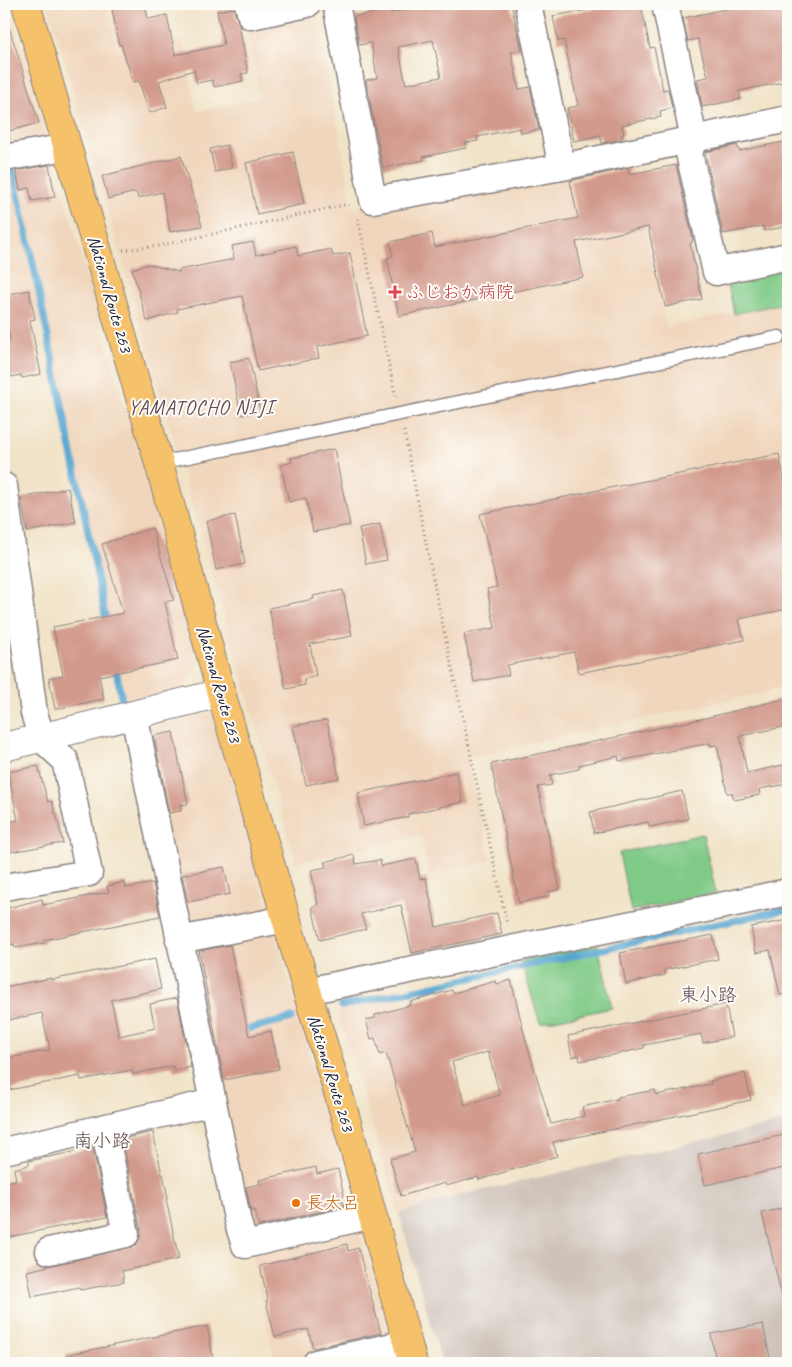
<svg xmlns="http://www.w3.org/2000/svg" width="792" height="1367" viewBox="0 0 792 1367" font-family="Caveat,'Klee One',sans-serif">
  <rect width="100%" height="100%" fill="#fdfcf7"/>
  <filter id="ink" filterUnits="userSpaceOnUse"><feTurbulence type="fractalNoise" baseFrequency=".02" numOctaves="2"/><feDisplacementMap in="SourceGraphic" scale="10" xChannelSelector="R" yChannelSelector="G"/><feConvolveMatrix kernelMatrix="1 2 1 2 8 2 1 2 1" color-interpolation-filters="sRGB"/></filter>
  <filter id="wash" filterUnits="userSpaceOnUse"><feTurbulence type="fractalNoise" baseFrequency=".0096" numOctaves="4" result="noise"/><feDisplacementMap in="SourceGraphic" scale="20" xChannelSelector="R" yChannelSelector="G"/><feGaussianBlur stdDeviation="1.12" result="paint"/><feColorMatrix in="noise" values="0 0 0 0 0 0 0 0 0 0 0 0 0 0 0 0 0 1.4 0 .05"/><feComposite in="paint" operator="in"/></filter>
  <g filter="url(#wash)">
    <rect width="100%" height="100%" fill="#f1e3c7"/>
    <path fill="#f0d6bc" d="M4,4H9L43,122L198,665L181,689L123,706L45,320L4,330Z
      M48,4H108L118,54L182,40L197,112L260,98L246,25L316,10L353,208L631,160L666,327L788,302V687L468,757L490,861L429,874L421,836L296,863Z
      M212,712L398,1363H275L140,730Z
      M400,987L465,1194L399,1213L338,1013L344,1002Z"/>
    <path fill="#cec2b9" d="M788,1121V1363H442L399,1213L465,1194Z"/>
    <path fill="#80ca87" stroke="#517661" d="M788,266V302L734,314L727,279Z
      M703,834L716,893L631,911L619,853Z
      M598,945L612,1008L540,1023L521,961Z"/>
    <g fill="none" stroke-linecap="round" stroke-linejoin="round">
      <path stroke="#56a6d0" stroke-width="7" d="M341,8L361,4
        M4,130L9,151
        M11,162L28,239L107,624
        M115,664L123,706
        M342,1006L788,909
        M240,1031L292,1018"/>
    </g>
    <g id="blocks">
      <path fill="#d29a8c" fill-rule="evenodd" d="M111,4H145L148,19L167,15L175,55L224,45L217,11L233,8L239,24L248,73L241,74L243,81L214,87L212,80L197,83L194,70L159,81L167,107L149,113L139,81L133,82L121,44L119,45Z
        M433,4H511L522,50L511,52L519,89L530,87L539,130L521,133L520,128L477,137L478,141L465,143L466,148L423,157L424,160L383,168L366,80L377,78L371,43L359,45L354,17L389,10L390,13ZM433,40L441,77L406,84L398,47Z
        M623,4H641L650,48L654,47L663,90L668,89L672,108L660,111L661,117L622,125L624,135H621L622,139L602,143L600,135L574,141L567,108L578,106L564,40L558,41L553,16Z
        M740,4H781L786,28L782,29L788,58V81L739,91L741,99L702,107L697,79L708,77L698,39L688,41L683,18L740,6Z
        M9,27L39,123L9,131L4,114V28Z
        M783,142L788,169V226L764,231L763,226L723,234L705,152L737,145L739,151Z
        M227,145L232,168L215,172L210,149Z
        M293,152L304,204L257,214L246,163Z
        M181,156L202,226L170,232L162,192L138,198L136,192L108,199L102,176Z
        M49,165L55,197L32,201L29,188L20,190L16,171Z
        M676,165L693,240H692V243L690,244L702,299L665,307L648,227L576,242L583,277L399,316L387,258L393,256L390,242L432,233L435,247L578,218L570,181L628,168L629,174Z
        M253,242L256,255L296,246L298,256L331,249L333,256L350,253L367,336L317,347L319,358L258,371L242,296L177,309L178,312L147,321L132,269L148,264L179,272V270L234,259L232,246Z
        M29,290L35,319L30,320L41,374L22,378L21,375L4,378V347L8,346L7,341L10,340L4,307V295Z
        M249,358L260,411L241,415L230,362Z
        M334,449L350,525L313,532L306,498L289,502L281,465L292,462L291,458Z
        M779,454L788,500V609L739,619L744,640L579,673L574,652L507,665L509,675L474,682L464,634L495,628L487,589L497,587L480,514Z
        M68,488L76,522L27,532L21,498Z
        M235,515L245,564L216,570L206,521Z
        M380,524L387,560L366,564L359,528Z
        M152,528L174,600L165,602L178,660L99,676L104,699L55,709L49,678L63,675L53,627L123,613L102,544Z
        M343,590L352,636L310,644L316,676L304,679L305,685L286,689L269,608L314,599L313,596Z
        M788,698V726L740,736L747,773L788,764V784L759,789L760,795L734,800L732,793H727L717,745L710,746V743L619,761L618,756L579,765V769L550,775L552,785L538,787L560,889L548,892L549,896L519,903L491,764L705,718Z
        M327,720L339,778L306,785L293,726Z
        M173,732L188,804L180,805L181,811L169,813L154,736Z
        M38,766L48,802L52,801L55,814L56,813L63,843L4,853V823L18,820L8,772Z
        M456,772L463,802L408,814V817L364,826L358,793Z
        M682,791L688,819L649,827L648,822L594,833L590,812Z
        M354,855L356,864L380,860L381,866L416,859L420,879L426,878L436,927L497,913L502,934L412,953L401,905L361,914L366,929L320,940L312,907L318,905L311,870L326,867L324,862Z
        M224,867L230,894L188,902L182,875Z
        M125,882L126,888L153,883L160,916L44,940V943L15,948L14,944L4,946V909L42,899L43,905L109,892L107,886Z
        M788,920V994L780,995L770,950L756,953L751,927Z
        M713,935L718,959L664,970L665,975L626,984L620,953Z
        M230,945L249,1036L271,1031L279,1069L224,1080L199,951Z
        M155,959L161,989L111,1000L119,1036L155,1028L150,1004L177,998L191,1067L174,1071L173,1066L133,1074L132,1070L81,1080L80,1076L4,1091V1059L50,1050L42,1013L4,1021V987L51,978V980Z
        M511,980L526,1041L551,1124L584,1116L582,1107L618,1099V1097L655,1090L656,1095L711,1084L710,1081L745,1073L751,1100L553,1142L557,1156L479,1180L478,1177L446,1186L445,1183L401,1196L390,1159L415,1152L386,1053L380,1055L375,1038L371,1039L366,1020L375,1018V1015L411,1005L410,1002L452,990L453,993L496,981L497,984ZM488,1052L500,1095L465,1105L452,1062Z
        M726,1004L732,1037L703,1043L701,1034L644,1045V1048L613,1055L580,1061L579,1055L572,1057L568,1036Z
        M153,1132L162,1175L163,1174L168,1198L166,1199L179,1259L122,1271L124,1282L80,1290L79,1287L32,1297L27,1271L136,1246L140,1238L141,1231L122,1139Z
        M788,1134V1167L705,1185L698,1154Z
        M93,1148L107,1217L4,1238V1182L16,1180L14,1169L29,1165V1161Z
        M316,1167L317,1174L338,1169L344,1196L341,1197L344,1206L259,1226L255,1210L251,1211L246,1187L260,1184L259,1180Z
        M788,1207V1292L781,1293L762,1213Z
        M347,1244L348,1251L358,1248L381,1333L313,1348L308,1329L275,1337L266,1301L268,1300L260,1266Z
        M763,1324L771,1363H716L711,1334Z
        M207,1326L214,1363H67L66,1355Z"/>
    </g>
  </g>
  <g filter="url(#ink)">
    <use href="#blocks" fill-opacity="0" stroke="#8a8281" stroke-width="1"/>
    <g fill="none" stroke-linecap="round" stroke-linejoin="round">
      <g stroke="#8a8281" stroke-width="15">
        <path id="service" d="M159,463L779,337"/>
      </g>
      <g stroke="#8a8281" stroke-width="29">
        <path id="minor" d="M248,4L251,16L307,4
          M336,4L373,200L562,167L788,119
          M528,4L562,167
          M665,4L694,139L689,153L716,272L788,256
          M4,158L67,147
          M4,486L34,713L42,739L65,760L89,873L4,887
          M134,715L213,1102L238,1223L245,1245L372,1215
          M179,940L286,919
          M307,991L788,892
          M4,1151L213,1102
          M49,1251L126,1234L104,1128
          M316,1363L407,1343"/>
      </g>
      <g stroke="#8a8281" stroke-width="30">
        <path id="tertiary" d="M4,747L221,693"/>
      </g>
      <g stroke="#8a8281" stroke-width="30">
        <path id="trunk" d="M26,4L159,463L221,693L307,991L344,1112L413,1363"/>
      </g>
      <path stroke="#8a8281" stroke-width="3" stroke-dasharray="1 4" stroke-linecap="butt" d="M358,219L396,398
        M123,250L158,246L349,204
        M404,431L435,589L507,924"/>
      <use href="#service" stroke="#fff" stroke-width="12"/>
      <use href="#minor" stroke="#fff" stroke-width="26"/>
      <use href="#tertiary" stroke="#fff" stroke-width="28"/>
      <use href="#trunk" stroke="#f5c16b" stroke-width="28"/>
    </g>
  </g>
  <path fill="#e0444e" stroke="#fdfcf7" stroke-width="2" d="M392.5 284.5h5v5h5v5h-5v5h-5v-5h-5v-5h5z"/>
  <circle fill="#e8710a" stroke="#fdfcf7" stroke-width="2" cx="296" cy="1203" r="5"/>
  <g text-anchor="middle" stroke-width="4" stroke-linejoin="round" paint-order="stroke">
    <g font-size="18" fill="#be3a42" stroke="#fdfcf7" text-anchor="start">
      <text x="406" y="298">ふじおか病院</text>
    </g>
    <g font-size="18" fill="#22223b" stroke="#fdfcf7">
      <text transform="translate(110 294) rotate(74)" y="6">National Route 263</text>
      <text transform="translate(219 684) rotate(74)" y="6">National Route 263</text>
      <text transform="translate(331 1073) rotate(73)" y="6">National Route 263</text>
    </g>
    <g font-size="18" fill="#c56008" stroke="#fdfcf7" text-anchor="start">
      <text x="306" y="1209">長太呂</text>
    </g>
    <g font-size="19" fill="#604c57" stroke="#fdfcf7">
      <text x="708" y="1001">東小路</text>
      <text x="102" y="1147">南小路</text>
    </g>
    <g font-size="20" letter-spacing="1" fill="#604c57" stroke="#fdfcf7">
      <text x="201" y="414">YAMATOCHO NIJI</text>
    </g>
  </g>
  <rect width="792" height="1367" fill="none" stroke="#fdfcf7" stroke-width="20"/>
</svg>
